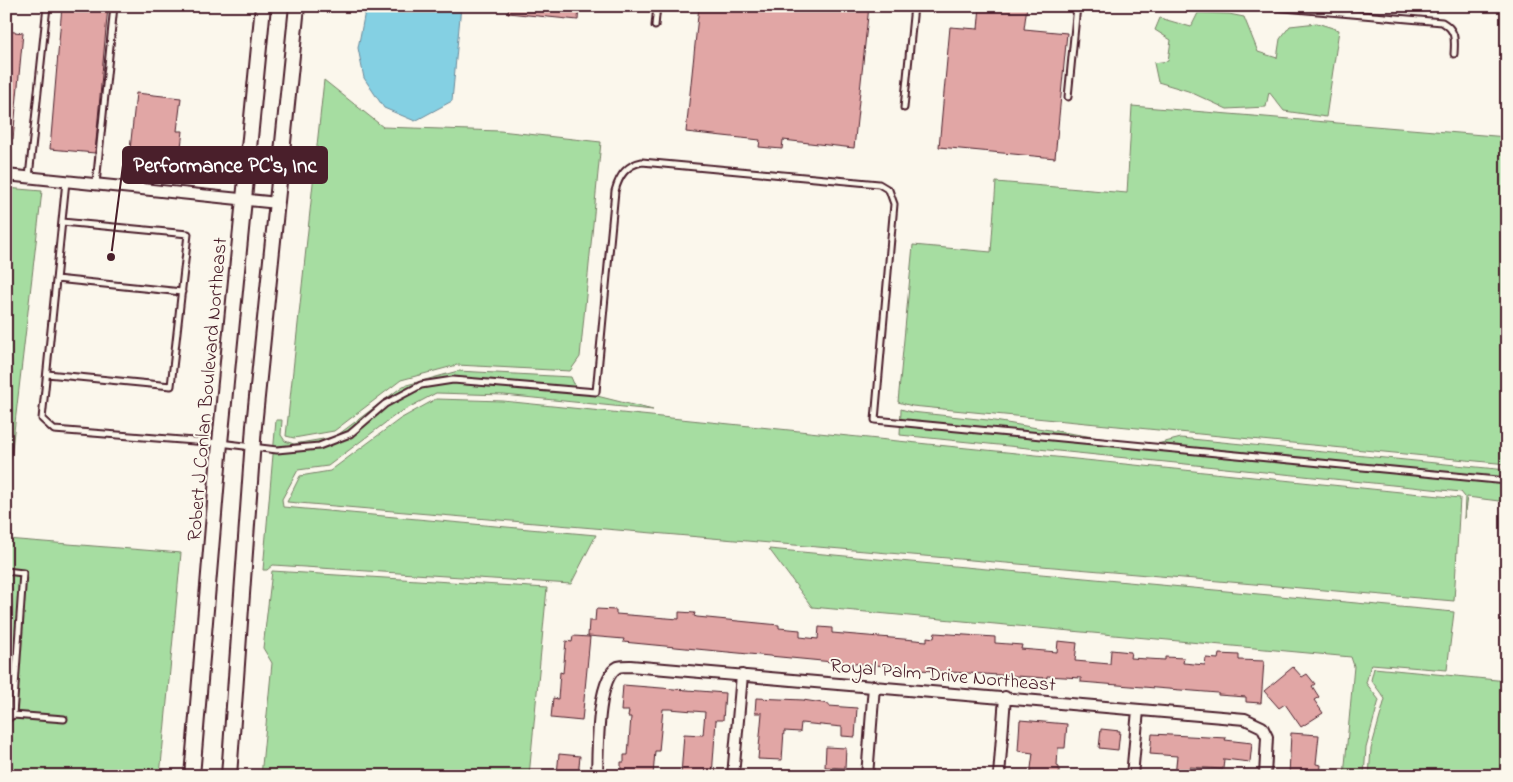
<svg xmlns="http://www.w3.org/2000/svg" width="1513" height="782" viewBox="0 0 1513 782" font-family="'Indie Flower',sans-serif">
  <rect width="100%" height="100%" fill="#fbf7ec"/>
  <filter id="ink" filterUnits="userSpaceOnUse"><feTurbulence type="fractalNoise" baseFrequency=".02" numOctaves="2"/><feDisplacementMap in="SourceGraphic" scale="10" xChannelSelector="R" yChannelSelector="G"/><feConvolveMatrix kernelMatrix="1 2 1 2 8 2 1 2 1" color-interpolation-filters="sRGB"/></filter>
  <g filter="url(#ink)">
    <path fill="#a6dda1" stroke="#787e66" d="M1198,13L1229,14L1244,17L1258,52L1277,58L1280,39L1290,26L1317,23L1339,30L1326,117L1284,111L1269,92L1266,107L1227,109L1188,91L1158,82L1154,63L1168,61L1171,40L1155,30L1160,18L1191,27Z
      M324,80L383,127L500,131L601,142L580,357L570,371L457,365L401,380L334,431L294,438L286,436Z
      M1132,106L1507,137V464L912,406L898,402L913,245L991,252L996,182L1127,193Z
      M6,188L42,191L8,483H6Z
      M458,371L571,377L577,391L653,410L504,395L436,393L397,414L328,466L298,470L282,499L283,507L596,535L571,584L273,565L267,570H263L276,420H282L281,435L285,441L294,444L335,437L403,386Z
      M436,399L503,401L1460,498L1454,601L287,502L300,476L330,471L400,419Z
      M901,409L911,412L988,420L1149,446L1181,438L1507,470V502L1467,497L1464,519L1465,497L1461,492L900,435Z
      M6,539L181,553L160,776H6Z
      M769,549L1454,612L1447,670L1371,664L1366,683L1379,700L1366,748L1364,776H1344L1354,666L1351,657L812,607Z
      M272,571L547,588L529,776H261L272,663L263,648Z
      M1374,668L1507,681V776H1369L1371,749L1385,699L1371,680Z"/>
    <path fill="#84d0e3" stroke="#6d8999" d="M366,6H461L452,101L415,121L384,108L364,78L358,48Z"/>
    <path fill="#e1a6a5" stroke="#4a1f2b" d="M62,6H108L95,153L50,149Z
      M509,6H579L578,20L508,13Z
      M699,6H869L854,148L783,140L782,149L759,147L760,140L686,132Z
      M980,6H1027L1024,29L1067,33L1055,158L939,147L950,27L978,29Z
      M6,31L23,33L13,139H6Z
      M136,93L181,98L177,131H183L180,155L130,150Z
      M596,609L616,610V614L679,619V612L695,613L694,616L697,617L779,625V628L800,630V637L818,639L819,627L832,628V633L927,641V637L934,638L935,633L995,637V643L1022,645L1021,649L1057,652L1058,641L1077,643L1075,661L1110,664L1111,650L1131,652L1130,658L1165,660V657L1184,658L1183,663L1205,665L1206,658L1218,659L1219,654L1239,655V660L1264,661L1261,703L1246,702V697L1218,695V693L1081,682V678L1047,676V678L919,670L920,668L843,663L623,642L624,639L588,636L589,621H595Z
      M573,636L590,637L582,721L551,718L553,698L558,699L560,672L563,673L566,641L572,642Z
      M1293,667L1302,677L1307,674L1315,684L1312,686L1319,697L1314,700L1323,713L1301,727L1285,704L1279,708L1264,691Z
      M623,685L725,693L723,720H716L712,776L681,775L684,734L703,735L705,712L670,709H663L659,751H655L653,776H623L621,773V762H624V755H628L631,717H628L629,711H621Z
      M756,698L803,700L829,704V706L857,708L855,737L842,736V727L801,723L800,732L784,731L782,760L758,759L762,713H755Z
      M1020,720L1067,724L1065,748H1058L1057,766L1059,767V776H1030L1033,753L1018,751Z
      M1101,729L1120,731L1118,750L1099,748Z
      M1291,733L1319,735L1316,764L1321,765L1320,776H1289Z
      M1152,734L1226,738L1225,740L1252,743L1250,762L1224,759L1223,769L1189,767L1188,776H1175L1177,756L1150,754Z
      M826,747L846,748L845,768L825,767Z
      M559,754L580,756L578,776L557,774Z"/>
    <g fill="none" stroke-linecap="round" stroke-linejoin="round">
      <g stroke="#4a1f2b" stroke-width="9">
        <path id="lane" d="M1262,6L1442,22C1456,30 1455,39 1454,54
          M655,26L657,6
          M1068,97L1077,6
          M904,108L914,6
          M29,177L47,6
          M66,181L42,419L54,430L220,443L277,450L319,446L350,434L385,404L421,385L453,380L596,392L615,191C619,176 626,165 642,162L879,184L889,190L894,204L875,420L1507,481
          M96,184L114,6
          M56,279L182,292
          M47,374L171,386L188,234L62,222
          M6,571L23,573L13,715
          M6,720L13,715L64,719"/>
      </g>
      <g stroke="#4a1f2b" stroke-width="14">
        <path id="street" d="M6,175L278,203
          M597,776C598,753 596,678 618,667C621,666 626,666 630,666L1245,719L1262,727L1267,737L1265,776
          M733,776L742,675
          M867,776L874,686
          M999,776L1005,697
          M1132,776L1138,710"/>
      </g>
      <g stroke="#4a1f2b" stroke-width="18">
        <path id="secondary" d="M192,776L220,443L263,6
          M229,776L254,426L297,6"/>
      </g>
      <use href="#lane" stroke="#fbf7ec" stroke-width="5"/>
      <use href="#street" stroke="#fbf7ec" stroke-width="10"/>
      <use href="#secondary" stroke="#fbf7ec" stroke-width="14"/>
    </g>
  </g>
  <g text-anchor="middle" stroke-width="4" stroke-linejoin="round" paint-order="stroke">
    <g font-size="20" fill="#4a1f2b" stroke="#fbf7ec">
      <text transform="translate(206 389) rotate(-85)" y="7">Robert J Conlan Boulevard Northeast</text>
      <text transform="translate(943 674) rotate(5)" y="7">Royal Palm Drive Northeast</text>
    </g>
  </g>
  <path fill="none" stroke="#4a1f2b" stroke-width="2" d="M111 257L123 165"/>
  <circle fill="#4a1f2b" stroke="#fbf7ec" stroke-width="2" cx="111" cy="257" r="5"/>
  <rect fill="#4a1f2b" stroke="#4a1f2b" stroke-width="2" x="123" y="147" width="204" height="36" rx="5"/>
  <g font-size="21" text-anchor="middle" font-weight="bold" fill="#fff">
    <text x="225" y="172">Performance PC's, Inc</text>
  </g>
  <rect width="1513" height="782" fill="none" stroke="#fbf7ec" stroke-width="25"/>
  <rect x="12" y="12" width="1488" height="757" fill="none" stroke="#4a1f2b" stroke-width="2" filter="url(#ink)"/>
</svg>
